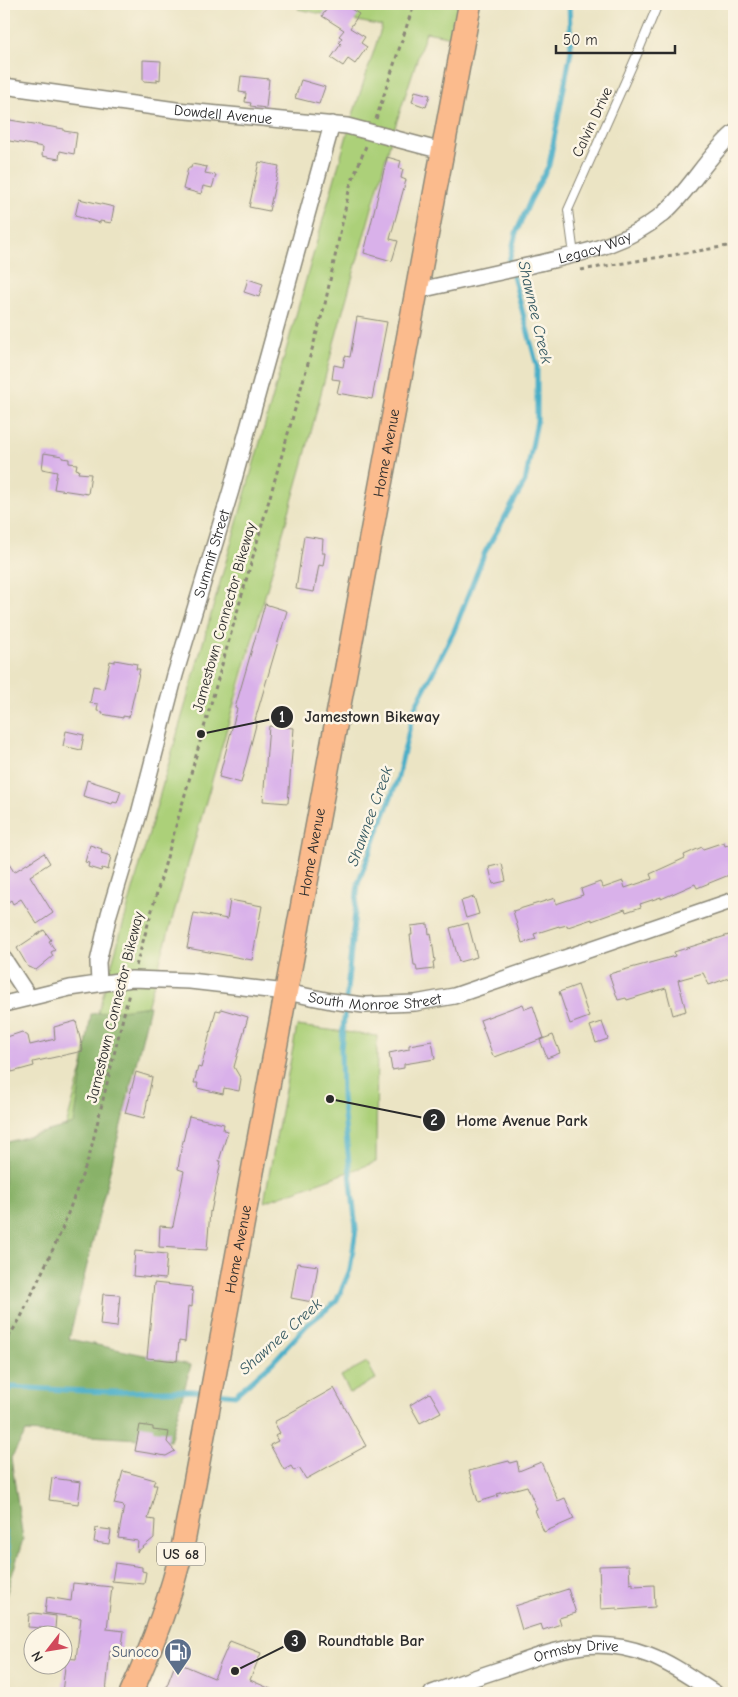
<svg xmlns="http://www.w3.org/2000/svg" width="738" height="1697" viewBox="0 0 738 1697" font-family="'Comic Neue',sans-serif">
  <rect width="100%" height="100%" fill="#fcf5e5"/>
  <filter id="ink" filterUnits="userSpaceOnUse"><feTurbulence type="fractalNoise" baseFrequency=".02" numOctaves="2"/><feDisplacementMap in="SourceGraphic" scale="10" xChannelSelector="R" yChannelSelector="G"/><feConvolveMatrix kernelMatrix="1 2 1 2 8 2 1 2 1" color-interpolation-filters="sRGB"/></filter>
  <filter id="wash" filterUnits="userSpaceOnUse"><feTurbulence type="fractalNoise" baseFrequency=".0096" numOctaves="4" result="noise"/><feDisplacementMap in="SourceGraphic" scale="20" xChannelSelector="R" yChannelSelector="G"/><feGaussianBlur stdDeviation="1.12" result="paint"/><feColorMatrix in="noise" values="0 0 0 0 0 0 0 0 0 0 0 0 0 0 0 0 0 1.4 0 .05"/><feComposite in="paint" operator="in"/></filter>
  <g filter="url(#wash)">
    <rect width="100%" height="100%" fill="#ebe4c4"/>
    <path fill="#acd079" stroke="#6c7e52" d="M301,4H470L463,39L426,32L393,133L334,343L303,463L135,1049L52,1177L69,1115L351,121L382,26L298,9Z
      M297,1026L377,1036L376,1162L264,1202Z
      M367,1362L376,1379L350,1393L341,1376Z"/>
    <path fill="#89b269" stroke="#5a6e4a" d="M150,1006L69,1339L191,1365L170,1441L26,1432L11,1458L23,1539L4,1602V1143L74,1124L91,1014Z"/>
    <g fill="none" stroke-linecap="round" stroke-linejoin="round">
      <path stroke="#48aec7" stroke-width="5" d="M217,1393L235,1395L272,1363L307,1325L336,1302L350,1270L356,1229L342,1097L341,1049L358,883L397,781L414,709L454,631L485,552L525,482L537,421V366L509,261L516,233L531,199L549,165L571,51L569,4
        M4,1396L12,1387C48,1389 84,1392 121,1392C149,1392 178,1389 206,1392
        M4,1530L9,1560L4,1574"/>
    </g>
    <g id="blocks">
      <path fill="#d9b1ea" d="M330,4H343L359,14L350,28L365,37L361,43L367,47L355,64L348,59L343,66L331,58L341,44L339,42L342,38L339,36L344,30L322,16Z
        M143,60L161,61L160,80L157,79V82L143,81Z
        M241,76L269,79L266,108L250,106L251,103L245,102L246,93L239,92Z
        M301,80L325,87L319,104L295,98Z
        M415,91L430,95L426,107L412,102Z
        M4,119L64,129V131L77,133L74,154L60,151L59,159L42,156L43,147L4,140Z
        M387,157L401,161L399,168L403,169L401,178L406,180L390,239L398,241L392,261L364,253Z
        M259,162L279,166L269,211L249,207Z
        M192,164L207,167L205,173L216,175L212,188L203,186L201,194L183,189L188,168H191Z
        M79,199L114,207L111,223L100,221V223L75,216Z
        M248,279L263,284L259,297L244,292Z
        M357,317L387,322L372,399L337,393L340,380L332,379L334,365L343,367L345,356L350,357Z
        M44,453L62,456V458L69,459V463L77,464L76,469L79,470L78,473L91,474L88,494L54,489L57,472L42,469Z
        M304,536L323,539L322,553H325L323,566L319,565L314,592L296,589Z
        M265,604L287,611L255,720L257,721L241,783L219,777L237,709L235,708Z
        M115,660L137,664L136,669H140L129,717L123,716V718L102,714L103,712L97,711L98,704L90,703L93,687L104,689L110,661L115,662Z
        M269,726L294,728L288,803L263,801Z
        M66,731L84,735L81,750L63,746Z
        M87,780L121,791L117,803L113,802L112,804L83,796Z
        M724,842L725,846L734,843V873L697,888L695,884L661,899V897L640,904L641,907L626,912L625,909L592,921V919L568,927L567,925L559,927V926L534,934L536,939L522,943L513,911L555,898L556,904L583,895L581,889L600,882L603,888L623,881L625,888L652,879L650,874L685,858L684,855L702,847L703,849Z
        M90,845L102,849L101,853L111,856L108,870L102,868L101,871L88,867L89,863L85,862Z
        M44,853L50,863L30,876L53,913L37,924L21,899L13,904L11,900L4,905V856L14,872Z
        M502,864L506,881L493,884L489,867Z
        M474,897L479,914L466,918L461,901Z
        M230,900L262,906L252,960L187,948L194,913L227,919Z
        M468,923L477,957L459,962L450,928Z
        M428,924L429,934L431,933L435,961L433,962L434,969L417,971L416,965H414L410,935H412L411,926Z
        M44,930L51,940L49,941L55,950L51,952L53,956L36,970L28,967L17,948Z
        M732,934L734,941V976L709,985L703,973L678,980L686,1011L673,1015L666,988L627,1000L626,998L618,1000L609,974L675,956L674,952Z
        M578,985L589,1017L570,1024L559,992Z
        M523,1004L525,1009L533,1006L544,1038L495,1057L493,1056L480,1020Z
        M221,1009L248,1017L234,1067L241,1079L239,1091L224,1088L223,1094L197,1088L198,1083H194L198,1067L201,1068L216,1010L221,1011Z
        M76,1021L83,1051L33,1062L34,1066L12,1072L4,1048V1038L22,1032L28,1036L30,1045L55,1039L54,1027Z
        M602,1022L608,1039L596,1043L590,1026Z
        M553,1035L560,1053L547,1058L540,1040Z
        M432,1041L435,1059L404,1064V1068L392,1070L389,1053L409,1049V1045Z
        M136,1072L152,1077L144,1118L125,1113Z
        M189,1116L224,1124L223,1130L228,1131L219,1161H221L211,1212L210,1211L207,1250L159,1247L160,1226L172,1227L173,1226L184,1171L178,1169L181,1150Z
        M135,1251L167,1254L165,1279L133,1276Z
        M297,1263L318,1266L312,1302L291,1298Z
        M154,1283L192,1287L191,1291H193L192,1307L188,1306L185,1342L179,1341L177,1361L147,1358Z
        M103,1294L120,1295L117,1327L100,1325Z
        M334,1388L366,1446L306,1479L299,1468L294,1471L291,1466L284,1470L270,1445L278,1441L275,1436L280,1433L274,1422Z
        M430,1393L441,1412L420,1423L410,1405Z
        M140,1425L153,1427V1430L169,1432L167,1442L175,1451L166,1456L135,1451Z
        M509,1461L510,1463L517,1461L519,1471L541,1462L558,1501L565,1498L574,1519L544,1532L535,1510L537,1509L527,1486L497,1494L498,1496L478,1502L469,1471Z
        M123,1471L155,1480L153,1485H157L148,1519L155,1520L154,1538L137,1552L138,1541L118,1538L124,1506L114,1504Z
        M52,1478L81,1482L78,1504L49,1500Z
        M96,1528L111,1530L109,1544L94,1542Z
        M115,1563L142,1567V1571L146,1572L144,1584L112,1581Z
        M629,1565L630,1584L633,1583V1586L654,1585L655,1607L617,1610V1608L601,1609L599,1566Z
        M73,1583L112,1587L107,1629L124,1631L121,1652L110,1650L106,1693H62L66,1658L76,1659L81,1618L45,1613L47,1597L71,1601Z
        M568,1589L576,1613L559,1618L561,1624L543,1630L541,1624L522,1630L515,1606Z
        M34,1613L56,1616L55,1629L28,1627L29,1614Z
        M230,1641L261,1653L250,1680L280,1693H164L176,1662L214,1678Z"/>
    </g>
  </g>
  <g filter="url(#ink)">
    <use href="#blocks" fill-opacity="0" stroke="#8b8878" stroke-width="1"/>
    <g fill="none" stroke-linecap="round" stroke-linejoin="round">
      <g stroke="#8b8878" stroke-width="10">
        <path id="lane" d="M574,255L568,210L636,57L658,4"/>
      </g>
      <g stroke="#8b8878" stroke-width="18">
        <g id="street">
          <path id="s1" d="M4,86L176,110L347,126L442,151"/>
          <path id="s2" d="M415,291C452,283 490,274 527,266C577,254 624,247 664,213C691,189 707,156 734,133"/>
          <path d="M4,959L29,997"/>
          <path id="s3" d="M99,983L98,962L109,914L139,814L175,675L231,490L332,124"/>
          <path id="s4" d="M4,1004L70,988L132,979L190,981L286,992L331,1001L364,1005L415,1003L454,996L734,900"/>
          <path id="s5" d="M432,1693C457,1684 482,1675 508,1667C557,1649 597,1635 649,1655C673,1664 694,1680 715,1693"/>
        </g>
      </g>
      <g stroke="#8b8878" stroke-width="25">
        <g id="primary">
          <path id="s6" d="M131,1693C153,1645 171,1597 183,1545L470,4"/>
        </g>
      </g>
      <path stroke="#8b8878" stroke-width="3" stroke-dasharray="4 4" stroke-linecap="butt" d="M376,119L414,4
        M581,270L734,245
        M136,966L325,304L350,186L366,146
        M4,1344L20,1319L61,1232L89,1157L129,993"/>
      <use href="#lane" stroke="#fff" stroke-width="8"/>
      <use href="#street" stroke="#fff" stroke-width="15"/>
      <use href="#primary" stroke="#fbbb8d" stroke-width="22"/>
    </g>
  </g>
  <defs>
    <g id="fuel-pin" transform="scale(1.4375)"><path d="M0 17L-7.5 6A9.5 9.5 0 1 1 7.5 6Z" fill="#5c6f8a" stroke="#fcf5e5"/><path d="M-5.5-6h7V0h2V4h1.3V-2.5L3-4.5l.8-.8L6-3V5H2.5V1h-1V6h-7ZM-4.2-4.7v3.2H.2V-4.7Z" fill="#fff"/></g>
  </defs>
  <g fill-rule="evenodd">
    <use href="#fuel-pin" x="178" y="1652"/>
  </g>
  <g text-anchor="middle" stroke-width="5" stroke-linejoin="round" paint-order="stroke">
    <rect fill="#fcf5e5" stroke="#6a6863" stroke-width="1" x="157" y="1542.5" width="48" height="23" rx="4"/>
    <g font-size="14" font-weight="bold" fill="#2b2b2b">
      <text x="181" y="1559">US 68</text>
    </g>
    <g font-size="15" fill="#2b2b2b" stroke="#fcf5e5">
      <text dy="5" stroke="none"><textPath href="#s1" startOffset="221">Dowdell Avenue</textPath></text>
      <text transform="translate(592 122) rotate(-65)" y="5">Calvin Drive</text>
      <text dy="5" stroke="none"><textPath href="#s2" startOffset="185">Legacy Way</textPath></text>
      <text dy="5" stroke="none"><textPath href="#s6" startOffset="1268">Home Avenue</textPath></text>
      <text dy="5" stroke="none"><textPath href="#s3" startOffset="445">Summit Street</textPath></text>
      <text transform="translate(224 617) rotate(-74)" y="5">Jamestown Connector Bikeway</text>
      <text dy="5" stroke="none"><textPath href="#s6" startOffset="862">Home Avenue</textPath></text>
      <text dy="5" stroke="none"><textPath href="#s4" startOffset="375">South Monroe Street</textPath></text>
      <text transform="translate(115 1007) rotate(-76)" y="5">Jamestown Connector Bikeway</text>
      <text dy="5" stroke="none"><textPath href="#s6" startOffset="458">Home Avenue</textPath></text>
      <text dy="5" stroke="none"><textPath href="#s5" startOffset="151">Ormsby Drive</textPath></text>
    </g>
    <g font-size="15" fill="#4e5e75" stroke="#fcf5e5" text-anchor="end">
      <text x="159" y="1657">Sunoco</text>
    </g>
    <g font-size="16" font-style="italic" fill="#355962" stroke="#fcf5e5">
      <text transform="translate(536 312) rotate(77)" y="6">Shawnee Creek</text>
      <text transform="translate(369 816) rotate(-70)" y="6">Shawnee Creek</text>
      <text transform="translate(280 1336) rotate(-42)" y="6">Shawnee Creek</text>
    </g>
  </g>
  <path fill="none" stroke="#2b2b2b" stroke-width="2" d="M201 734L282 717M330 1099L434 1120M235 1671L295 1641"/>
  <g fill="#2b2b2b" stroke="#fcf5e5" stroke-width="2">
    <circle cx="201" cy="734" r="5"/>
    <circle cx="330" cy="1099" r="5"/>
    <circle cx="235" cy="1671" r="5"/>
    <circle cx="282" cy="717" r="12"/>
    <circle cx="434" cy="1120" r="12"/>
    <circle cx="295" cy="1641" r="12"/>
  </g>
  <g font-size="15" text-anchor="middle" font-weight="bold" fill="#fff">
    <text x="282" y="722">1</text>
    <text x="434" y="1125">2</text>
    <text x="295" y="1646">3</text>
  </g>
  <g font-size="16" text-anchor="middle" font-weight="bold" fill="#2b2b2b" stroke="#fcf5e5" stroke-width="5" stroke-linejoin="round" paint-order="stroke">
    <text x="372" y="722">Jamestown Bikeway</text>
    <text x="522" y="1126">Home Avenue Park</text>
    <text x="371" y="1646">Roundtable Bar</text>
  </g>
  <rect width="738" height="1697" fill="none" stroke="#fcf5e5" stroke-width="20"/>
  <g transform="translate(48 1650) rotate(239)"><circle r="24" fill="#fcf5e5" stroke="#a8a49b"/>
  <path d="M0-4L9 19L0 12L-9 19Z" fill="#d1495b"/>
  <text y="-8" font-size="14" font-weight="bold" text-anchor="middle" fill="#2b2b2b">N</text>
  </g>
  <path d="M556 45v8h119v-8" fill="none" stroke="#2b2b2b" stroke-width="2.5"/>
  <text x="563" y="45" font-size="15" fill="#2b2b2b" stroke="#fcf5e5" stroke-width="4" paint-order="stroke">50 m</text>
</svg>
